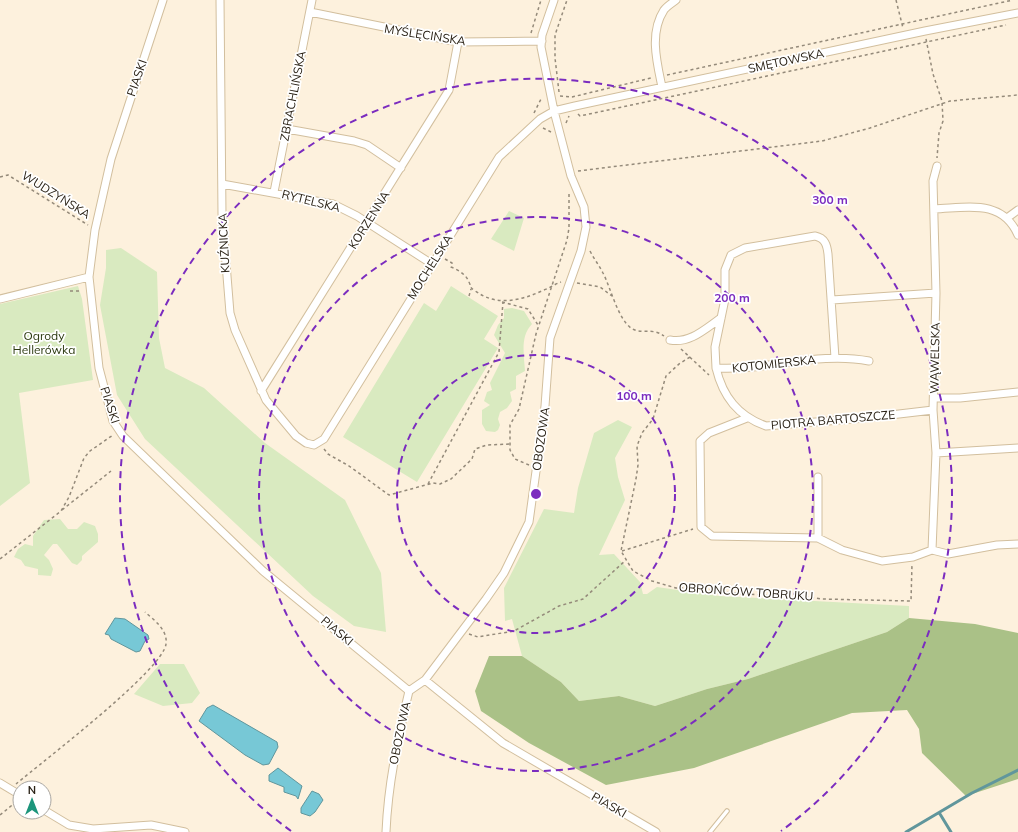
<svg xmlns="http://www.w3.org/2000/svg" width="1018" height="832" viewBox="0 0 1018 832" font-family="Mulish,sans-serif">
  <rect width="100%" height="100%" fill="#fdf1dd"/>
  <path fill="#d9eac0" d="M509,211L524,218L514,251L491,239Z
    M121,248L157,272L159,338L165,368L204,388L265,443L345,500L381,573L386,632L354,626L313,596L145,439L117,395L100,305L106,268V250Z
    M78,286L82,299L93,380L19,393L30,483L0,506V304Z
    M451,286L498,316L484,339L498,348L417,482L343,437L424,303L436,311Z
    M512,308L524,311L532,324C520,336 524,355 525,371L516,376V389L510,392L512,401L507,408L500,412L498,419L500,425L498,430L495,432L486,431L482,424V410L490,405L484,401L487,392L492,390L490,383L505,353L494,335L498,325L504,318V309Z
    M618,420L632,427L615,458L618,477L625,500L599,555L614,554L640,582L643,594H647L657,587L719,596L909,606V618L887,632L748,679L707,689L655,706L619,696L579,701L561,682L522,656L512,619L505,621L504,588L544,509L574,513L578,488L594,433Z
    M60,519L68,529H77L84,522L95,526L98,534V542L82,556V560L77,565L72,563L57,544H53L44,555L49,560L53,569L51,576L38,575V569L25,566L21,560L14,557L18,549L25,544L33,546V536L44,520Z
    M160,664H184L200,693L192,703L163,706L134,694Z"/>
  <path fill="#aac187" d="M909,618L975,624L1018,633V779L966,796L922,753L919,729L907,710L852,713L694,768L606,785L529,743L481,711L475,691L489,656H522L561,682L579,701L619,696L655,706L707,689L748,679L887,632Z"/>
  <path fill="#77c8d6" stroke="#60969c" d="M115,618L125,619L148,635L149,639L145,641L140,651L136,652L111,639L109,635L105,634Z
    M213,705L277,742L278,747L269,764L263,765L245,755L199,721L207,708Z
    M278,768L302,786L298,799L296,796L284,792V787L269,781V775Z
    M312,791L319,794L323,800L315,812L310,816L301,813V808Z"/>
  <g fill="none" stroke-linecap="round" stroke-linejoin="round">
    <path stroke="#60969c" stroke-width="3" d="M940,814L951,832
      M906,832L972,793L1018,770"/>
    <g stroke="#d2bf9e" stroke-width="5.5">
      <path id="lane" d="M710,832L727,811"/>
    </g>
    <g stroke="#d2bf9e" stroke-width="9">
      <path id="street" d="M163,0L111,159L95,230L89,277L99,368L113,421L123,436L153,465L263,571L409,691
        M220,0L222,214L230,313L235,330L266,400L296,436L306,443L314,445L324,439L499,157L540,119L554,111L575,106L925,31L1018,13
        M310,12L458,42L542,41
        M662,87C657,63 649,33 664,10C667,6 672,3 676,0
        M287,129L354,141L367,145L401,168
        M222,184L333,204L357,216L432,264
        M274,192L312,0
        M934,209C966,208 1002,198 1018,235
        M1007,218L1018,210
        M0,299L89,277
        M832,300L936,293
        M670,340C690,344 706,328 721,318
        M835,358L828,254C827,245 825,238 815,236L745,248L731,255L725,270V299L715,347L716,368C767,371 818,351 869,361
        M716,368C723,397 738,416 766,426L865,418L933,410
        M261,391L449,90L458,42
        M934,398H960L1018,392
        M747,418L709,433L700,441L701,527L712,536L818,538L842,550L882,561L913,557L932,550
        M936,453L1018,448
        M818,477V538
        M932,550L936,453L933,410L936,293L933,181L937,166
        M932,550L948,554L997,545L1018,544
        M425,680L503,743L656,832
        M0,783L20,795
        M44,810L69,825L93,829L151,825L185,832
        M386,832C388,784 398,738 409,691L425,680L486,599L504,573L529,522L545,406L550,338L581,251L586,227L584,207L571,176L554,111L541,47L542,35L554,0"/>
    </g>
    <path stroke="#948a7a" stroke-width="1.5" stroke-dasharray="3 3" stroke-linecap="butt" d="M896,0L903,28
      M531,33L541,0
      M926,39L933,74L942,101L943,121L939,133L937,158
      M667,75L1013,0
      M559,92L555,58V35L567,0
      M560,96L572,97L651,78
      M534,113L542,97
      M578,114L580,116L1006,25
      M566,123L569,116
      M543,128L551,132
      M578,171L822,141L870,128L950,101L1018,95
      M0,177L8,175L88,225
      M590,251C594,259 599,265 603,273C610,286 618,319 631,328C641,335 652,327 664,336
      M445,259L452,263L451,267C458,270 466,274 469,282C471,286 470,288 474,290C496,307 520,301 544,290C550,288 555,284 561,282
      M577,283L600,287L612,296
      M70,291H82
      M469,296L471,289
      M502,302L528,309L538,325
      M681,349L709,375
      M690,357L679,364L666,376L653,419L642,433L637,446L638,465L636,479L621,551L633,571L652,581L676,588L700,587L719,592L762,595L792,594L822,599L911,601L912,564
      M324,449L328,454L349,466L389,495L433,483L440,484L451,479L472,459L475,449L487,445L509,444
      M529,465L515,459L510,450V425L519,409L536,334L567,240L569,228V194
      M428,484L499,352L503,302
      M62,510L111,471
      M622,551L693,529
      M0,559L61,511L69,497L84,458L90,451L113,435
      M469,634L478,637L514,631L559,606L583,599L626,560
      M16,784C42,762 163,670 166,644C168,630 154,620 145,612
      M0,815L16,802"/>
    <use href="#lane" stroke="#fff" stroke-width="3.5"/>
    <use href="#street" stroke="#fff" stroke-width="7"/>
  </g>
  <g fill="none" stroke="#7b2cbf" stroke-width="2" stroke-dasharray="7 5">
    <circle cx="536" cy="494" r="139"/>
    <circle cx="536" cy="494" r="277"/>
    <path d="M291 831A416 416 0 1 1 781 831"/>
  </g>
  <g text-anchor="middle" stroke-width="3.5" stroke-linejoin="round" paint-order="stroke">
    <g font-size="12" fill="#2a2216" stroke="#fff">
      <text transform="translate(425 35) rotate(9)" y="4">MYŚLĘCIŃSKA</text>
      <text transform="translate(786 61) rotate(-12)" y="4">SMĘTOWSKA</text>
      <text transform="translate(137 78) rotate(-71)" y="4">PIASKI</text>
      <text transform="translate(293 96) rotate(-79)" y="4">ZBRACHLIŃSKA</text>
      <text transform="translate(56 195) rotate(32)" y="4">WUDZYŃSKA</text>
      <text transform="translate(311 201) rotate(14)" y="4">RYTELSKA</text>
      <text transform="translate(369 220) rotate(-58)" y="4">KORZENNA</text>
      <text transform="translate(224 243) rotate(-93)" y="4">KUŹNICKA</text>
      <text transform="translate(430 267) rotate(-58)" y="4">MOCHELSKA</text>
      <text transform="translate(935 358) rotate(-89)" y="4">WĄWELSKA</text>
      <text transform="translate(774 364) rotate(-6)" y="4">KOTOMIERSKA</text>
      <text transform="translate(110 405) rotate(72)" y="4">PIASKI</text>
      <text transform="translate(833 420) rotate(-5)" y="4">PIOTRA BARTOSZCZE</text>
      <text transform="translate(541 439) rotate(-82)" y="4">OBOZOWA</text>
      <text transform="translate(746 592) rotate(4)" y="4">OBROŃCÓW TOBRUKU</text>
      <text transform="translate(337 631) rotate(40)" y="4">PIASKI</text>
      <text transform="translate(400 733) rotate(-78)" y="4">OBOZOWA</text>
      <text transform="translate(609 805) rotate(30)" y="4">PIASKI</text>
    </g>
    <g font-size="12" fill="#2d3b11" stroke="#fff">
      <text x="44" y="340">Ogrody<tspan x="44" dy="14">Hellerówka</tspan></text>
    </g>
  </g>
  <circle cx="536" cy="494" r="6" fill="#7b2cbf" stroke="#fff" stroke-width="2"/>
  <g font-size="12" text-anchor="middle" font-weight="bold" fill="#7b2cbf" stroke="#fff" stroke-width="3.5" stroke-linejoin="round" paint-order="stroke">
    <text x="830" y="204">300 m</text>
    <text x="732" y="302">200 m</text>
    <text x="634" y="400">100 m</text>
  </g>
  <g transform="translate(32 800)"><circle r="19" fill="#ffffff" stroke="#aaa7a2"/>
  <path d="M0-3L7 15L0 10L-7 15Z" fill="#1c957b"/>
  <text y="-6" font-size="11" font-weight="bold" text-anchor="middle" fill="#2a2216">N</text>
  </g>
</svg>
